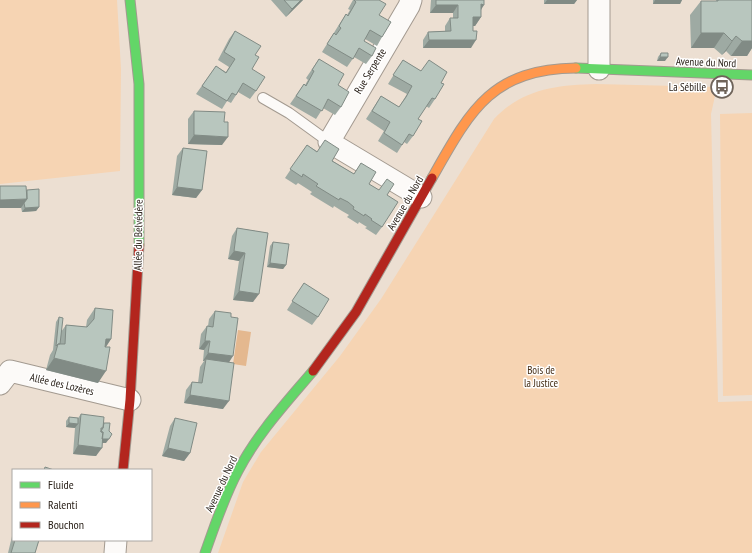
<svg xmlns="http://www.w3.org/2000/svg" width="752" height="553" viewBox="0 0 752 553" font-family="'PT Sans Narrow',sans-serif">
  <rect width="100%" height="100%" fill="#ecdfd2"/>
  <path fill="#f6d4b3" d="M0,0H117L121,69L120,171L0,184Z
    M596,84L717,87L711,114L718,402L752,401V553H218L243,482L261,452L340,356L381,299L494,119C522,89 557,85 596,84Z
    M752,113V395L723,396L720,114Z"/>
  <path fill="#e4b88f" d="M238,330L251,332L246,366L233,364Z"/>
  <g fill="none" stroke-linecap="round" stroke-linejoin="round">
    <g stroke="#a39a90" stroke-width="12">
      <path id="lane" d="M263,98L289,113L329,142"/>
    </g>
    <g stroke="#a39a90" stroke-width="23">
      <path id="street" d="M411,0L409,6L329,142L421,197
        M599,69V0
        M0,384L10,371L130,400
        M115,553L116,540"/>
    </g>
    <g stroke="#a39a90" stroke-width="11">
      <path id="fast" d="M130,0L139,84V245
        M576,68L752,75
        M205,553C215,525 224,497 238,471C257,434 286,403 313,371"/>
    </g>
    <g stroke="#a39a90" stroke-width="11">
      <path id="slow" d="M432,178C470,111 491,69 576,68"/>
    </g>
    <g stroke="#a39a90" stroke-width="11">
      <path id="jam" d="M313,371L356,312L432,178
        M123,470L130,400L139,245"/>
    </g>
    <use href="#lane" stroke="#fcfaf8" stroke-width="10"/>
    <use href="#street" stroke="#fcfaf8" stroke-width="21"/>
    <use href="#fast" stroke="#63d668" stroke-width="9"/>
    <use href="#slow" stroke="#ff974d" stroke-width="9"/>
    <use href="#jam" stroke="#b3261e" stroke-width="9"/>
  </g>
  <path fill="#9eaaa3" d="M271,0H303L286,17Z
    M353,0H379V15L382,37L377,46L365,39L364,41L372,56L366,64L354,57L347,67L322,52L340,23L346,14L347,15L350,10L348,9Z
    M431,0H484L481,10V17L475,26H473L471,48H423V40L428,32L445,31V26L450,18H453V13H430Z
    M544,0H577L574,4H544Z
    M653,0H682L680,4H653Z
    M716,0H752V48L747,56H731L726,51L722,55L714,48H691L690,15L701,1H716Z
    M235,31L255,55L252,69L256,91L250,99L238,92L231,103L227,101L222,109L196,94L216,66L226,72L229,67L218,60L229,39Z
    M661,53L665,61H657L658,57Z
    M319,59L338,85L341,107L335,115L323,108L316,119L290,104L304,84L305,85L308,80L306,78Z
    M403,60L421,71L441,83L435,99L429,108L426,106L418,119L413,136L407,144L404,142L397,153L378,141L384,131L366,119L381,96L399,107L407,94L388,84Z
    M719,80L730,86L727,90H716V85Z
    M194,111L222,145L188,144V119Z
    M307,145L354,174L361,163L369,184L387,195L382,227L376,235L365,228L367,227L359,222L358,224L347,217L349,215L342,211L334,206L333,208L310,194L312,192L298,183L296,185L285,178Z
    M183,148L202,190L196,198L172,195L177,156Z
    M27,190L39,207L36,211L22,212L21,207Z
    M237,228L268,233L253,302L233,300L239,261L228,259L232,236Z
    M273,242L286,265L283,269L267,267L270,246Z
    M304,283L318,317L312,325L287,310Z
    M95,308L111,339L106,347L98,383L46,370L50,355L53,350L56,322L59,317L61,332L66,325L86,327L87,320Z
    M215,311L231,317L229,363L223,409L184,403L186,390L192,382L198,383L200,367L204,361H203L204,350L199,349L201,334L207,326H208L209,319Z
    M81,414L104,423L106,443H102L96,456L73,454L75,428L66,427V421L69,417L78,418Z
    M175,418L190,453L184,461L162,456L170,426Z
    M13,532V540H39L35,553H8Z"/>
  <path fill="#818b85" d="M301,0H303L286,17L292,9Z
    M547,0H577L574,4H544Z
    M655,0H682L680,4H653Z
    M481,4L484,5L479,13Z
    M436,5H458L453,13H430Z
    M473,17H481L475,26H467Z
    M701,33H724L714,48H691Z
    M736,36L726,51L722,55L732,41Z
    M429,40H476L471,48H423Z
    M742,41H752V48L747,56H731Z
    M660,57H668L665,61H657Z
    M719,86H730L727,90H716Z
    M194,135L228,137L222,145L188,144Z
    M177,187L202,190L196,198L172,195Z
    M27,199L21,208H0V200Z
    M39,207L36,211L22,212L25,208Z
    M234,251L245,253L239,261L228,259Z
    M270,263L286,265L283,269L267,267Z
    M239,291L259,294L253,302L233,300Z
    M106,339H111L103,351Z
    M205,341H210L204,350L199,349Z
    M208,353L233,356L228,364L206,359L204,361H203Z
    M54,358L106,371L98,383L46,370Z
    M190,395L229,401L223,409L184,403Z
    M69,423L78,424L75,428L66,427Z
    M100,439H109L106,443H97Z
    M78,445L102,448L96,456L73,454Z
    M168,448L190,453L184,461L162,456Z"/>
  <path fill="#b8c6be" stroke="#818b85" d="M284,0H301L292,9Z
    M354,0H379L386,4L379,15L391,22L382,37L370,30L364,41L376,48L372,56L359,48L353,59L327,44L334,33L336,35L341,28L339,26L346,14L348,16L356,2Z
    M436,0H484V5L481,4V17H473V31H477L476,40H429L428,32L451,31L450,18H458V5H436Z
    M718,0H752V41H742L736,36L732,41L724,33H701V1H718Z
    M235,31L261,46L255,55L259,57L252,69L265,77L256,91L243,83L236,95L232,93L227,101L202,86L216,66L226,73L235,59L224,52Z
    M661,53H668V57H660Z
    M319,59L344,74L338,85L349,92L341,107L328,99L322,111L296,96L304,84L306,86L314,71L312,70Z
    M403,60L421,71L429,60L447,72L441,83L444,84L435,99L432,98L418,119L422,121L413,136L409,134L402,145L384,133L390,122L372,111L381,96L399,107L406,97L412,86L393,75Z
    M719,80L730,81V86H719Z
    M194,111L225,112L224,122H228V137L194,135Z
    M325,140L339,149L332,161L354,174L361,163L376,172L369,184L379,190L387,179L394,184L387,195L398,202L382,227L371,220L372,219L365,214L364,216L353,209L354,207L348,202L340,198L339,200L316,186L318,184L303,174L302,177L290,169L307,145L317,152Z
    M183,148L207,151L202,190L177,187Z
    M0,186H26L27,199L0,200Z
    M39,189V207L25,208L24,203L27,199V190Z
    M237,228L268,233L259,294L239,291L245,253L234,251Z
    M273,242L289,244L286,265L270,263Z
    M304,283L329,299L318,317L292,301Z
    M95,308L113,310L111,339H106L105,347H110L106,371L54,358L58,344H65L66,325L87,327L94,319Z
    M215,311L231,313V317L238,318L233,356L208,353L210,341H205L207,326L213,327Z
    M59,317L63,318L60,344H58L56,346Z
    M206,359L234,363L229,401L190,395L192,382L202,383Z
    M81,414L104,417L103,428H101V432H103L102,448L78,445Z
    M69,417L78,418V424L69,423Z
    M175,418L197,423L190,453L168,448Z
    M104,423H110L109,431L112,434L109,439H102L103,432H101V431L103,428Z
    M45,467L54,470H44Z
    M15,540H39L35,553H11Z"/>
  <defs>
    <g id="bus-ring" transform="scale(1.15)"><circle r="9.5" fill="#fff" stroke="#6f645a" stroke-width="1.5"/><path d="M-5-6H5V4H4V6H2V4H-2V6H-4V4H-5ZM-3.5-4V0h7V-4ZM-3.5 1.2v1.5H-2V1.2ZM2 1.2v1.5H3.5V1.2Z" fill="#6f645a"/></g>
  </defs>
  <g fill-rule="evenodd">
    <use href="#bus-ring" x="722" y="87"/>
  </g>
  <g text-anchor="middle" stroke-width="3" stroke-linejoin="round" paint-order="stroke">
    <g font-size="11" fill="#2b221a" stroke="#fff">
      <text transform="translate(706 62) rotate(2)" y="4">Avenue du Nord</text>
      <text transform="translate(370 71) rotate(-59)" y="4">Rue Serpente</text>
      <text transform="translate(405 203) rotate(-60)" y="4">Avenue du Nord</text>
      <text transform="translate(138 235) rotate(-89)" y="4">Allée du Belvédère</text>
      <text transform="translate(62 384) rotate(13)" y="4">Allée des Lozères</text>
      <text transform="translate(221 484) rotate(-65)" y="4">Avenue du Nord</text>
    </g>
    <g font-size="11" fill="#2b221a" stroke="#fff" text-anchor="end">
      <text x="706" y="91">La Sébille</text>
    </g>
    <g font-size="11" fill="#452d15" stroke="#fff">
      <text x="541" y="374">Bois de<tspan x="541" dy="13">la Justice</tspan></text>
    </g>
  </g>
  <rect x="12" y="469" width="140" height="72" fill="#ffffff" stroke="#aaa7a3"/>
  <rect x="20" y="482" width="20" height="6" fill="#63d668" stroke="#aaa7a3"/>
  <text x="48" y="489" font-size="12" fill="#2b221a">Fluide</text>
  <rect x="20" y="502" width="20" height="6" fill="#ff974d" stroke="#aaa7a3"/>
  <text x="48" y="509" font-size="12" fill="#2b221a">Ralenti</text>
  <rect x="20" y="522" width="20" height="6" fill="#b3261e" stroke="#aaa7a3"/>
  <text x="48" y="529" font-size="12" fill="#2b221a">Bouchon</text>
</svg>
